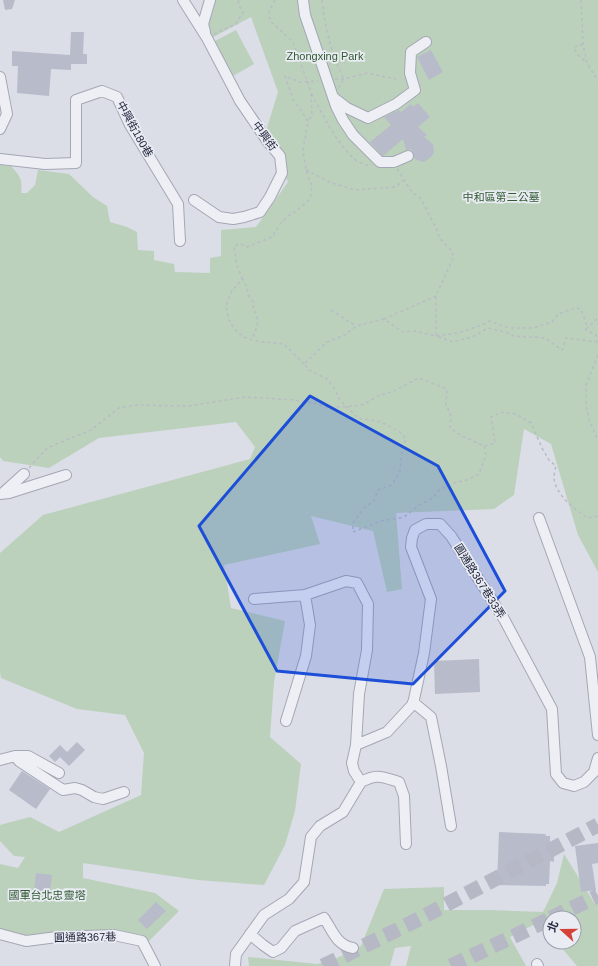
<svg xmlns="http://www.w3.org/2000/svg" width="598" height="966" viewBox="0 0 598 966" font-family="Helvetica,'Noto Sans TC',sans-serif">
  <rect width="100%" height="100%" fill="#dbdde7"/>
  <path fill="#bcd1bc" d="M211,0H598V572L578,535L551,444L524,429L514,495L494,509L396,513L402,589L387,592L373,531L311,516L320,544L224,565L231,608L285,621L274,682L270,737L301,764L295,811L285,845L264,885L198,880L83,863V878L155,893L179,911L148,942L114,932L21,936L0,931V864L18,868L25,857L14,856L0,841V825L30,817L59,832L141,795L144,753L125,715L77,709L1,678L0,672V553L43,515L250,459L255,447L236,422L99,438L49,468L3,461L0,457V165L11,166C20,176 23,180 21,193H27L35,185L38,170L69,174L93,197L107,206L110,222L127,227L137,232L138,250L154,251V260L174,264L175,272L210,273V258L221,256V230L256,227L288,182L266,131L278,92L251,17L208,40L205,32Z
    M236,30L254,64L233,76L215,41Z
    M564,854L595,904L598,905V966H577L557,942H574V918H550V934L539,922L510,937L526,966H406L411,946L395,948L390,966H249L248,957L317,964L335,959L361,946L384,889L444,887V910H490L543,912L557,883Z"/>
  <path fill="#b8bbca" d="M3,0H15L12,9L5,10Z
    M71,32H84L83,54H87V64H71V70L51,69L49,96L17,93L18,66H12V51L70,55Z
    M431,50L443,72L429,80L417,57Z
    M418,103L430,117L418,127L427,135L424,137L433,144L434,152L432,156L426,161L422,162L415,159L412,151L410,149L406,150L403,139L383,156L370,142L391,125L384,117L399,110L401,112L411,104L413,107Z
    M479,659L480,692L435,694L434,661Z
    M77,742L85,750L69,766L60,757L55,762L49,756L60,745L67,752Z
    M22,771L50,789L36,809L9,790Z
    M499,832L545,834L546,836H550V853L554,854V862L550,861L549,884H546V886L497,885Z
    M598,843V863L592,864L596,890L581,892L575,846Z
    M36,873L52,875L50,892L34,891Z
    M156,902L166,911L147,929L138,920Z"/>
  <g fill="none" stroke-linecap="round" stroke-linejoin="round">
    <path stroke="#b6b9c5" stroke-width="15" stroke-dasharray="15 8" stroke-linecap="butt" d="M551,918L598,896
      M323,966L411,923L598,825
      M451,966L550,919"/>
    <g stroke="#a4a7b4" stroke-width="12">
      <path id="minor" d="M183,0L207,38L240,101L268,142L280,156L282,173L270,197L260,212L244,217L233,219L219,217L194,200
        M303,0L305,15L336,106L343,120L353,135L380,162H394L408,156
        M205,32L203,24L210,0
        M0,77L7,114L0,129
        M334,98L347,108L368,118L396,104L415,90L410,73L411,52L426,42
        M0,159L45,164L76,163V100L102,91L117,97L130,125L178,204L180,241
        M3,493L24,474
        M0,494L9,493L66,475
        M539,518L590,657L598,735
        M413,702L431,717L441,766L451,826
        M286,721L306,656L310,625L305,595
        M356,745L387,732L413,704L424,653L431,599L411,547L412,538L415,530L426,524H440L451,536L504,619L552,709L556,774L563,783L574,786L584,782L594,772L598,758
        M15,756L19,761L63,790L75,788L82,790L94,797L103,799L124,792
        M0,760L15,756H28L59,773
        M361,782C377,773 383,777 399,782L404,796L406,844
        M0,934L26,941L57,937L114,935L142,941L155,966
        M250,934L263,945L273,952L281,948L295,931L324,918C333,931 336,945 353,948
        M537,964L538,966
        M235,966L236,954L264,915L289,899L304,882L311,837L320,826L343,812L361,782L354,771L352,763L356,745L359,694L367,650L368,604L357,583L346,581L305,595L254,599"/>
    </g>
    <path stroke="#b9bbc5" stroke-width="1.5" stroke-dasharray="3 3" stroke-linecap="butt" d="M275,0L269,12L270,21L293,42L311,92L312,116L308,121
      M322,0C325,28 331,54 344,79L339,87
      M581,0L583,44L587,63L598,81
      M214,34L236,24L243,12L238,4L239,0
      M583,44L574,47L577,54L586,62
      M335,79H344L367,73L396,79
      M312,94C323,116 335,140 353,158C357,162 364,164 369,166H371
      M397,169L412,192L421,199L438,232L439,238L450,249L454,256L436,296V336L453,342L472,337L488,328L505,332L514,336L545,338L562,350L566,338L598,342
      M306,170L332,183L355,190L395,187L404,180
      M242,278C249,287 245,294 253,301C252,308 255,311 257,317C259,324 255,333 251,339
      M331,310L356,326
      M384,319L436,296
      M586,329L598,318
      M598,355L586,385V405L590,422L598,440
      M304,364L284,344L255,341L244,337L234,329L229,320L226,306L232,290L237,286L242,278L237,266L234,246L241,244L247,247L272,237L280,224L288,216L295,212L310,199L312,186L306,170L303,151L308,121L293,99L285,76L300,82L318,81
      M484,446L486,455L479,474L467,480L454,483L439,490L434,497L419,505L404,517L381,521L353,532V523L364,508L374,501L378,490L392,485L400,471L402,449L406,439L400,432L381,422L358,418L340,400L334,388L327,379L309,370L304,364L327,342L345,335L356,326L384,319L403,332L414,331L436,336L458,333L482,325L490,321L497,324L510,328H533L552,322L558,314L575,308L581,309L586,323V330L596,335L598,341
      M29,468L47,448L91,430L119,408L137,405L188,406L245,397L295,400L318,404L329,408L362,405L380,395L392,392L419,378L447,389L446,404L451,416L450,428L460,435L484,446L495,443L491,417L503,412L516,414L531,423L542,448L549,460L556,466C555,470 554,475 554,479C557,496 574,509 588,518L598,516"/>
    <use href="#minor" stroke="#eeeff5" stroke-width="10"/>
  </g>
  <path fill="#1d4ed8" fill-opacity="0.2" stroke="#1d4ed8" stroke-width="3" stroke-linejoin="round" d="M310,396L438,466L505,591L413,684L277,671L199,526Z"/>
  <g text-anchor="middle" stroke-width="3.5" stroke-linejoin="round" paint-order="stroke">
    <g font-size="11" fill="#315a32" stroke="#eaecf4">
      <text x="325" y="60">Zhongxing Park</text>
      <text x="501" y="201">中和區第二公墓</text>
      <text x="47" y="899">國軍台北忠靈塔</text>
    </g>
    <g font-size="11" fill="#24283d" stroke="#eaecf4">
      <text transform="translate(135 129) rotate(61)" y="4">中興街180巷</text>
      <text transform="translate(265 136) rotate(54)" y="4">中興街</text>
      <text transform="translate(480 581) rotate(58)" y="4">圓通路367巷33弄</text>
      <text transform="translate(85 937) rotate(-1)" y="4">圓通路367巷</text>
    </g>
  </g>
  <g transform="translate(562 930) rotate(291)"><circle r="19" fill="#eaecf4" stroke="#9b9eab"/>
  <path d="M0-3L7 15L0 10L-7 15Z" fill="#d54136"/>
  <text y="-6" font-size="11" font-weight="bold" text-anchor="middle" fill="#24283d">北</text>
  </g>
</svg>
